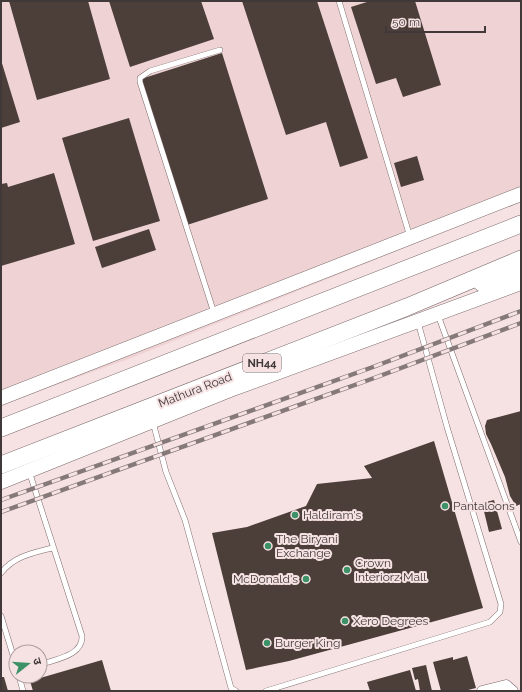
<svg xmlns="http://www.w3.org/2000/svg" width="522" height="692" viewBox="0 0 522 692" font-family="Raleway,'Noto Sans Devanagari',sans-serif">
  <rect width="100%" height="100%" fill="#f6e2e3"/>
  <path fill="#efd3d4" d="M1,1H521V201L134,357L1,405Z"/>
  <path fill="#4c3e38" d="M9,1H88L110,79L37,100Z
    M109,1H201L214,39L130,67Z
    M242,1H317L368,158L340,167L326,122L286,135Z
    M370,1H415L441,85L403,97L396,78L376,84L351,7Z
    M222,53L268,199L187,225L141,79Z
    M1,60L20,122L1,128Z
    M129,118L160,221L93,241L62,138Z
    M417,156L424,180L401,187L394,163Z
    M54,173L75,244L1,266V184L7,183L8,187Z
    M149,229L156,250L102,268L95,247Z
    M521,411V504L516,506L510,496L505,477L491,444L486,434L485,426L487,420Z
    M434,441L483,608L289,661L246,670L212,533L247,527L306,506L317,484L372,478L364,466Z
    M494,500L502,529L489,532L482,503Z
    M467,656L476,688L464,691H441L433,662L453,657V660Z
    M102,660L111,691H33L30,681Z
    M426,665L432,691H420L418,679L415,680L412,668Z
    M410,670L416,691H370L367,682Z
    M1,677H4L8,691H1Z"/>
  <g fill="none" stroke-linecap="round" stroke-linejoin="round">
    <g stroke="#7c6a6b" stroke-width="6">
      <path id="service" d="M339,1L410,237
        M214,313L140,82V78L150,71L220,50
        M438,315L521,542
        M153,422L166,472L185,520L231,688L236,691
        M29,471L82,636C83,656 55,659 40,665
        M1,573C14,556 33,553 52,548
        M1,616L16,665
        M19,676L23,691
        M266,691L490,622L500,612L501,604L447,427L418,322"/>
    </g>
    <g stroke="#7c6a6b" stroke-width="11">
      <path id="minor" d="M482,691L506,685L513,691"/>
    </g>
    <g stroke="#7c6a6b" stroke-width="15">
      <path id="secondary" d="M1,398L521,194
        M1,482L230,390L521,283"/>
    </g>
    <g stroke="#7c6a6b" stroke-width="18">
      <path id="trunk" d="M482,283L521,276
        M1,428L521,224
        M1,465L407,307L521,259"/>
    </g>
    <use href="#service" stroke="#fff" stroke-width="5"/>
    <use href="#minor" stroke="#fff" stroke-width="10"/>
    <use href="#secondary" stroke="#fff" stroke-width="14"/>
    <use href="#trunk" stroke="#fff" stroke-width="17"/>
    <g stroke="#86797a" stroke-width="4.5">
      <path id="rail" d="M1,500L373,367L521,311
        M1,512L377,377L521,323"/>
    </g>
    <use href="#rail" stroke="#f6e2e3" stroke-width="3" stroke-dasharray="9" stroke-linecap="butt"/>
  </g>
  <g fill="#3c9266" stroke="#f6e2e3" stroke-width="1.5">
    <circle cx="445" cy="506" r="4"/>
    <circle cx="295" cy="515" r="4"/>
    <circle cx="268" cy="546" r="4"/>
    <circle cx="347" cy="570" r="4"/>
    <circle cx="306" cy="579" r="4"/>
    <circle cx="345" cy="621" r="4"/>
    <circle cx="267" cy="643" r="4"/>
  </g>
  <g text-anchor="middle" stroke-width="4" stroke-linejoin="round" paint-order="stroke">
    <rect fill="#f6e2e3" stroke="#776c6c" stroke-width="1" x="243" y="354" width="38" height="18" rx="3"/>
    <g font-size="11" font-weight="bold" fill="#413939">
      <text x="262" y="367">NH44</text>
    </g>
    <g font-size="12" fill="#413939" stroke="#f6e2e3">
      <text transform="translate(195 390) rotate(-21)" y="4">Mathura Road</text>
    </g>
    <g font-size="12" fill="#413939" stroke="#f6e2e3" text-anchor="start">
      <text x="453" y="510">Pantaloons</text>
      <text x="303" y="519">Haldiram's</text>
      <text x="276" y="543">The Biryani<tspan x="276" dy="14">Exchange</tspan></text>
      <text x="355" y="567">Crown<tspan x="355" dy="14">Interiorz Mall</tspan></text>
      <text x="298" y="583" text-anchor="end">McDonald's</text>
      <text x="353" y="625">Xero Degrees</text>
      <text x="275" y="647">Burger King</text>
    </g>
  </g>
  <rect width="522" height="692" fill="none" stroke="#413939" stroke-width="4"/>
  <g transform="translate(28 664) rotate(73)"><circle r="19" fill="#f6e2e3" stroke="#ae9e9f"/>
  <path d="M0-3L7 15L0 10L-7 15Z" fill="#3c9266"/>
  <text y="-6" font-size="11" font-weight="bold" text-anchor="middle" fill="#413939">उ</text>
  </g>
  <path d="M386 26v6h99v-6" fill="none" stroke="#413939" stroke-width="2"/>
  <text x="392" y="26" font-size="12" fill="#413939" stroke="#f6e2e3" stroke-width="3" paint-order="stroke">50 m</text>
</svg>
